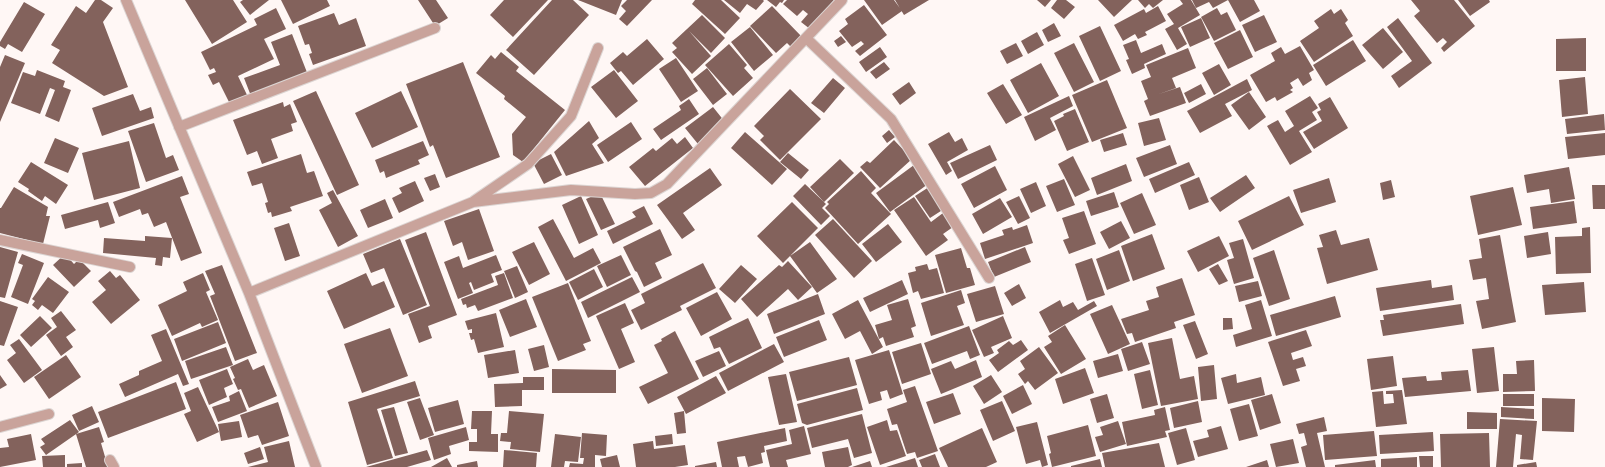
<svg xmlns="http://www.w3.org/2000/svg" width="1605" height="467" viewBox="0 0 1605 467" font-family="Montserrat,sans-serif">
  <rect width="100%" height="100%" fill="#fff7f5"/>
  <path fill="#83625c" d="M95,0H101L113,8L103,22L128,87L104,96L52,63L60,50L51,45L76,6L86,13Z
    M185,0H233L247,22L212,44Z
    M243,0H269L250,15L240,2Z
    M281,0H327L330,6L293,24Z
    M418,0H436L448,18L435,26Z
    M504,0H548L513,37L490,15Z
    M552,0H573L589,15L534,75L506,50Z
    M578,0H622L616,15Z
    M627,0H652L627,26L619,19L626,11L621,6Z
    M695,0H721L740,18L725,34L692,4Z
    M724,0H763L764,1L756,10L747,4L740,13Z
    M767,0H784L782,3L780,2L776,7Z
    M787,0H834L810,29L801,22L808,14L803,10L797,16L783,4Z
    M864,0H894L902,11L882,25Z
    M895,0H929L904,15Z
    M1037,0H1051L1045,7Z
    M1057,0H1066L1075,7L1064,19L1051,8Z
    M1098,0H1132L1114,17Z
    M1138,0H1163L1153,8L1149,4L1145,8Z
    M1180,0H1191L1200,15L1178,28L1187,44L1177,50L1165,29L1174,24L1167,14L1183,4Z
    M1192,0H1254L1260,11L1240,22L1228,0L1213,8L1209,2L1196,8Z
    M1411,0H1454L1475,26L1444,52L1441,48L1447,42L1443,38L1437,43L1414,16L1420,11Z
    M1458,0H1489L1490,2L1470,16Z
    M24,2L45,14L22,52L8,44L5,49L0,46V42Z
    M864,5L887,35L860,56L855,51L864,44L861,41L852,47L839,31L848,24L845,19Z
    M772,6L802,37L791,47L787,43L776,53L750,26Z
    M1158,6L1166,21L1145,32L1147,35L1138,39L1135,34L1123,41L1114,25L1144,9L1146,13Z
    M276,8L286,29L264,39L274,59L238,76L247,95L230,104L219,82L213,85L208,75L216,72L214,68L210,70L201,52L257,25L254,19Z
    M1217,8L1221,15L1227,12L1236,30L1214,41L1201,17Z
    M1331,9L1334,14L1341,9L1348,20L1345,23L1353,36L1314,62L1300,41L1319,28L1314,21Z
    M334,13L339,25L356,18L366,46L313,65L309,54L312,53L309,44L305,45L298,26Z
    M702,15L725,38L711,53L689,31L711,56L692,74L672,52L677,48L672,43Z
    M1264,15L1277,42L1255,52L1242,25Z
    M1201,18L1210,38L1190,47L1181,27Z
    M1398,18L1432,63L1399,88L1391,76L1412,61L1387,27Z
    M1054,23L1061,36L1048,42L1042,30Z
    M1100,26L1121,71L1100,81L1079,36Z
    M750,27L773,55L754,71L731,42Z
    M1383,28L1403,52L1383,69L1362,45Z
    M1240,30L1253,57L1228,69L1214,43Z
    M1037,32L1044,45L1028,54L1021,41Z
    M292,34L308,75L251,96L244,78L280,65L271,42Z
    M841,36L846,42L838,47L834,41Z
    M1586,38V71H1556V39Z
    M647,39L664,59L633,85L621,71L618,73L610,63L623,52L627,56Z
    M1136,40L1141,53L1162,44L1166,54L1144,64L1145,68L1132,74L1126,60L1129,59L1123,45Z
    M1353,40L1366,61L1326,86L1313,65Z
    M1016,43L1023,56L1007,64L1000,51Z
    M1074,43L1094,82L1074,92L1054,53Z
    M729,44L747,65L744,68L753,78L733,96L705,65Z
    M1300,46L1314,70L1309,73L1312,80L1303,86L1298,78L1290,83L1293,88L1290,90L1293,92L1277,101L1275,97L1266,102L1250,75L1275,61L1271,53L1281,47L1285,54Z
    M880,47L887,57L866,72L859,62Z
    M1188,48L1196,68L1172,78L1176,88L1159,94L1180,87L1186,103L1150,116L1144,101L1148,99L1141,81L1151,77L1146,65Z
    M501,52L519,67L516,71L565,110L523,162L513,155L512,134L526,117L504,99L505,96L476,73L491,55L495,59Z
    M5,55L25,63L0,122V67Z
    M676,58L698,91L681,102L659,69Z
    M463,62L500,157L446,178L433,145L430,147L406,84Z
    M884,62L890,69L876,79L870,72Z
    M1041,63L1059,96L1028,113L1010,80Z
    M1219,64L1231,85L1214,95L1202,73Z
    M707,68L727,94L713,105L693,79Z
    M37,70L65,81L63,87L71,90L59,122L45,116L55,90L50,88L40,114L11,103L23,72L35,76Z
    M614,70L638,101L616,118L591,87Z
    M1585,77L1588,114L1562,117L1559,80Z
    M833,78L845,88L824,113L811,103Z
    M1247,79L1252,90L1225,104L1232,116L1200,133L1187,111Z
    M1107,80L1127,128L1092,142L1072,95Z
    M909,82L916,93L900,105L892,94Z
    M1003,84L1022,115L1006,124L987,93Z
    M1201,84L1206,94L1189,103L1184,93Z
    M790,89L821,119L780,160L760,140L764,136L754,126Z
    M316,91L359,185L337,195L293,101Z
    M401,91L418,127L372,148L355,113Z
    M1249,92L1266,117L1249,130L1231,105Z
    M133,94L140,111L151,107L154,118L102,136L92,108Z
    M1069,96L1073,106L1050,118L1056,130L1035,141L1024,117Z
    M1310,96L1318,108L1312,112L1317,120L1299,131L1312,152L1290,165L1267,126L1278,120L1285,132L1294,126L1285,111Z
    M1330,97L1348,128L1314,149L1303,132L1322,121L1317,112L1321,110L1318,104Z
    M689,99L699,114L661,140L653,129L681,110L679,106Z
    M283,102L284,107L290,104L297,122L291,124L293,131L271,139L278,158L262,164L257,151L247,155L233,120Z
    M713,107L725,122L698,144L685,128Z
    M1075,109L1089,142L1067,151L1054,121L1064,116L1063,114Z
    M1604,114L1605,130L1567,134L1565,119Z
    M1159,118L1166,140L1144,146L1138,123Z
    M589,121L599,138L592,144L604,163L566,176L554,152Z
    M631,122L642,139L608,162L597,145Z
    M154,123L166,158L173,155L179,170L146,182L128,131Z
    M889,130L895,137L887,143L882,136Z
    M745,132L787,169L772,185L731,148Z
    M949,132L955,142L962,138L968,150L947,162L952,171L946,175L928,144Z
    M1123,133L1127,145L1104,152L1100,140Z
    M1605,133V155L1568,159L1565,137Z
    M685,137L693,148L645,186L629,167L653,148L656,151L672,138L677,144Z
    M55,138L79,148L68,173L44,163Z
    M894,140L912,159L880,188L860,167L867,161L870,163Z
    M129,141L140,188L94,200L82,153Z
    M423,141L429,155L418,160L420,164L386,178L384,171L380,173L375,160Z
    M990,145L997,160L958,179L950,163Z
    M1170,145L1177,164L1144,177L1136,158Z
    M788,153L809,170L801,179L780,162Z
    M301,154L307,173L314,171L323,196L290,207L292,211L272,217L271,212L268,213L265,203L268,202L262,183L252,186L247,172Z
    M551,154L562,175L544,184L533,163Z
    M1073,156L1090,190L1075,197L1058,164Z
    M840,159L854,173L824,202L810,187Z
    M31,162L68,185L56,204L45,196L42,201L28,191L29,189L18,182Z
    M1189,162L1195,175L1155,193L1149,179Z
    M1126,164L1132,181L1097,195L1091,178Z
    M914,165L928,184L890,212L876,193Z
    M995,166L1007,190L974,208L961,184Z
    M1569,167L1575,199L1551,203L1549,189L1527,193L1524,175Z
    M710,168L722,185L683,213L695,230L682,239L657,205Z
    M861,171L876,188L871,193L891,214L858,244L825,208L829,204L827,202Z
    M435,174L440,187L430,191L424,178Z
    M1246,175L1255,188L1220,212L1210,198Z
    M182,176L189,194L180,197L202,253L181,261L166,222L154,227L148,213L142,215L140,209L119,217L113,202Z
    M1199,177L1209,202L1189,210L1180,185Z
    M1329,178L1336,202L1301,213L1293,190Z
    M1064,179L1075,205L1057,212L1046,186Z
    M1391,180L1395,197L1383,200L1380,183Z
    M415,181L424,201L399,213L392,198L402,193L399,188Z
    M1036,182L1046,206L1031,213L1020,189Z
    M805,184L826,204L822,208L830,216L821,225L793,196Z
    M1592,185H1605V209H1593Z
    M14,187L48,207L46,216H50L43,244L0,233V208H1Z
    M929,187L944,209L930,218L915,196Z
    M1513,187L1522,225L1478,235L1470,196Z
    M333,190L358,236L338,247L319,210L332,203L327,193Z
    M1114,192L1119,207L1091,216L1086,201Z
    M600,193L615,224L601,230L586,199Z
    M1142,193L1156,225L1134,234L1120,203Z
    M581,196L598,235L579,244L562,205Z
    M1019,196L1030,218L1018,224L1006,202Z
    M1289,196L1304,225L1252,250L1238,221Z
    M914,197L931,222L943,213L953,227L943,234L948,240L926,256L894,210Z
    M1000,198L1012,217L983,234L972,214Z
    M385,199L393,218L368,228L360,210Z
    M1574,201L1577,223L1533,229L1530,207Z
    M108,202L115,223L100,228L98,220L65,229L61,215Z
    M792,202L818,228L783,263L757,236Z
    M644,206L653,224L613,244L607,231L636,217L632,212Z
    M479,209L494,251L468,260L462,242L453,246L444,221Z
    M1084,211L1096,244L1069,254L1063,240L1069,238L1062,218Z
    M553,219L574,258L593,248L601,263L566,281L538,227Z
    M833,219L872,261L854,278L815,235Z
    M1121,221L1130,238L1109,249L1100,232Z
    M289,223L300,256L285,261L274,228Z
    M888,224L902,242L876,262L862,244Z
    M1027,225L1033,243L985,259L980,243L1004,235L1002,230L1012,227L1013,230Z
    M1590,227L1591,273L1556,274L1555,237L1582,236V228Z
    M660,229L672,255L655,263L662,278L644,287L637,272L635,271L623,247Z
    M1336,230L1341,245L1369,238L1378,270L1327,284L1317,248L1323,247L1319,235Z
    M426,232L457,315L428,326L432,338L419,343L408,314L430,306L405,240Z
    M1548,232L1551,254L1527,258L1524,236Z
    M1152,234L1165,269L1133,281L1121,246Z
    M1500,235L1516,322L1482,329L1476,301L1489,299L1486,278L1473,280L1469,260L1482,258L1479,239Z
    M145,236L172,238L170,258L163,257L162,266L155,265L156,258L103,253L104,238L145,241Z
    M1219,236L1229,256L1198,272L1187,251Z
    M400,239L427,305L403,315L384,268L371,273L363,254Z
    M1243,239L1254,278L1234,284L1227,260L1234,258L1229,243Z
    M534,242L550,274L529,285L512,252Z
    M810,242L837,279L817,293L790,256Z
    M0,247L18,252L5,298L0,297Z
    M1025,247L1031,262L994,277L988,262Z
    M961,248L967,268H970L975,285L946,293L935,255Z
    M1119,250L1130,281L1107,290L1096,259Z
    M1274,250L1290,299L1269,306L1253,258Z
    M22,254L44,263L28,304L11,297L23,265L18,263Z
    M65,254L74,264L79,259L91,271L74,287L53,265Z
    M496,255L502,270L491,274L494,282L474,290L471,282L469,283L473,293L458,299L444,262L459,256L463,268Z
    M621,255L631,275L607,287L597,266Z
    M1092,258L1105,295L1087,301L1075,264Z
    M788,261L812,287L798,300L788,289L757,317L741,299L779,265L782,267Z
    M703,263L716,288L680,306L682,310L641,330L631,310L645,303L641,294Z
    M927,264L929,270L937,268L944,293L921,299L918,291L913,293L908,273L916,271L915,267Z
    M1218,264L1228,281L1219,285L1209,269Z
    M222,265L257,353L235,361L210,296L215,294L205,271Z
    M741,265L757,279L735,303L719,289Z
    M517,266L528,292L515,298L504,271Z
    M594,269L603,287L578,300L569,282Z
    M110,271L116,278L120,275L140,300L111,324L92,302L106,290L98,281Z
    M203,273L210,290L206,292L218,320L202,327L200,323L172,336L158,305L187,291L183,282Z
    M366,273L372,286L384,281L395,307L344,329L327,291Z
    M504,273L513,298L478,311L475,305L467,308L466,304L463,305L461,299L498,285L495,276Z
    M48,277L69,292L53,313L42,305L38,310L32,305L35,301L32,299Z
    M632,277L640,292L588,318L581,302Z
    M1182,278L1195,315L1174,322L1176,328L1135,342L1132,333L1127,334L1121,319L1149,310L1146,301L1159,297L1156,287Z
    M902,280L908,294L870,312L863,298Z
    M1431,280L1432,288L1452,285L1454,300L1380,311L1376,288Z
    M1258,281L1262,296L1239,302L1235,286Z
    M1584,282L1586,312L1545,315L1542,285Z
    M568,283L591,341L583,344L586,350L558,361L532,297Z
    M1019,284L1026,298L1012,306L1004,293Z
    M995,286L1004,314L976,322L967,294Z
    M961,290L965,303L957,306L964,325L931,336L921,303Z
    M717,292L732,319L701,336L686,308Z
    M818,294L825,314L774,334L767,314Z
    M1335,296L1341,317L1276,336L1270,315Z
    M526,299L537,327L510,337L499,310Z
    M908,299L916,326L911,328L914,337L886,346L883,337L879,339L875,325L892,320L887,305Z
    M858,300L883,347L872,354L860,331L845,339L832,314Z
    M1060,300L1063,307L1073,302L1078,310L1094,301L1097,306L1050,333L1039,312Z
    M1261,300L1272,336L1236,347L1233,335L1252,329L1245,305Z
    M0,301L18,307L4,346L0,345Z
    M625,303L634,323L621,329L635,362L619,369L596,316Z
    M1461,304L1464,324L1383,336L1380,320H1384L1383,315Z
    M1112,305L1130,344L1108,354L1090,314Z
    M61,311L76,330L66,337L73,347L61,356L46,335L57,327L51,318Z
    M496,313L504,347L478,353L474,339L471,340L469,333H472V329L468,330L465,321Z
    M40,316L52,328L31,347L20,335Z
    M1003,316L1012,338L991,347L994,353L984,357L972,330Z
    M748,318L762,348L729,364L720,347L714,349L709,337Z
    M1223,318H1232L1233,329L1223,330Z
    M819,320L827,340L784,357L776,337Z
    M1195,321L1208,354L1196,359L1183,325Z
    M218,322L226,343L182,361L174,339Z
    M1065,325L1086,359L1061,374L1044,347L1052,342L1048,336Z
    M969,326L980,355L970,359L967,351L932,364L924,343Z
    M390,328L408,376L362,393L344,344Z
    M166,329L189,384L183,386L178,374L125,397L119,384L139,375V371L162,361L151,335Z
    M1306,330L1312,346L1291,353L1293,360L1303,357L1306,366L1296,369L1300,381L1283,386L1268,342Z
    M675,331L699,379L648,404L639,387L668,373L654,345L662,341L661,339Z
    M1172,338L1180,379L1194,376L1198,399L1161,406L1148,343Z
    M19,339L42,370L24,383L7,360L16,353L10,345Z
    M1021,340L1028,350L998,372L989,360L999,353L997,350L1009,341L1013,345Z
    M1142,342L1150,364L1128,371L1121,349Z
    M921,343L931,374L902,384L892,352Z
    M774,344L784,362L728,391L719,373Z
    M544,345L549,367L534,371L528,349Z
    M226,347L233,365L191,379L185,361Z
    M1039,347L1058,373L1035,390L1028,381L1025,384L1018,374L1025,369L1020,361Z
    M1494,347L1499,391L1477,393L1472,349Z
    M515,350L519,373L488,378L484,355Z
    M889,350L903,394L890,399L887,390L880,392L882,400L869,404L855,360Z
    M719,351L726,366L703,377L695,361Z
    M1118,354L1123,371L1098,378L1093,361Z
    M66,355L81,377L49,399L34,377Z
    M1393,356L1397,386L1371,390L1367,359Z
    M849,357L857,385L797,401L789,372Z
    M248,359L253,370L264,365L277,396L249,408L241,389L238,390L233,379L235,378L230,367Z
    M976,360L982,377L941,394L931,369L951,361L955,369Z
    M1534,360L1535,391L1503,392V374H1517L1516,361Z
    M1214,365L1217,399L1201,401L1198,367Z
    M1085,368L1094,393L1063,404L1055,379Z
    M227,369L233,384L224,388L227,397L209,405L199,380Z
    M552,369L616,370V393H552Z
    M1150,370L1158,405L1142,409L1134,374Z
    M1468,370L1471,391L1405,397L1402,378L1426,376L1427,381L1442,380L1441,372Z
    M786,374L797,422L779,425L768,377Z
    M1236,374L1237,383L1261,377L1265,395L1228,404L1221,378Z
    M0,375L7,385L0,389Z
    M991,375L1002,392L984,404L973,386Z
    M716,376L726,393L686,414L677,397Z
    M523,377H544V390H522V406L495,407L494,384L523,383Z
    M415,381L420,396L377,409L393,458L367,465L348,402Z
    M176,382L186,409L108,438L98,412Z
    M1023,385L1032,404L1012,414L1003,396Z
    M915,386L938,451L917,458L915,452L907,454L897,424L892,425L887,409L907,402L903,390Z
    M198,387L219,432L197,442L184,414L191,411L184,393Z
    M857,388L863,410L807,425L802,423L797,404Z
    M1402,390L1407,424L1376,427L1372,392L1383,391L1384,404L1394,403L1393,394H1386V391Z
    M239,391L247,411L218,422L212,407L230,401L229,396Z
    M953,393L961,414L934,424L926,402Z
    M1107,394L1114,418L1097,423L1090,399Z
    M1272,394L1281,423L1260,430L1251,400Z
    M1503,394H1534V406H1503Z
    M420,398L434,435L420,440L407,402Z
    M1542,398L1575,399L1574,432L1542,431Z
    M458,400L464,424L435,432L428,408Z
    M1002,401L1015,431L993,441L980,410Z
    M1198,401L1202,422L1174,428L1170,408Z
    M278,402L289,436L262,445L258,435L248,438L240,415Z
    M1249,404L1258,436L1239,441L1230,409Z
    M92,406L99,422L79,431L72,415Z
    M394,407L408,453L395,456L381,410Z
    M1165,407L1170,430L1165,431L1167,437L1127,446L1122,422L1155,415L1154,410Z
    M1501,407L1534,409V419L1501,417Z
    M472,411H492L491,434H498V452L469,451V442H477V429H471Z
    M509,411L544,414L540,452L510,449L511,442L500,441L501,433H507Z
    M684,411L686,433L677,434L674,413Z
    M1467,412L1497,413V429H1467Z
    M862,414L872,453L854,458L848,439L812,448L807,428Z
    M1324,417L1327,431L1317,433L1325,467H1306L1301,447L1307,445L1304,433L1299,434L1296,424Z
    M1500,419L1537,421L1533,460L1520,459L1522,435L1516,434L1513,467H1496Z
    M70,420L79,432L46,455L40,447L45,444L41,439Z
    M887,420L890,431L897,430L906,456L880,465L867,427Z
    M239,421L242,437L221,441L218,424Z
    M1118,421L1126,444L1100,452L1095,437L1103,435L1100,427Z
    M1037,422L1048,465L1042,467L1040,460L1026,464L1016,427Z
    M1088,425L1096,456L1052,467L1049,454L1051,453L1047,436Z
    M804,426L811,454L786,460L788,467H770L766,450L792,444L789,430Z
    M1221,426L1228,449L1198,457L1193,441L1209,437L1207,430Z
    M99,427L104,442L101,443L108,467H86L76,434Z
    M466,427L469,440L449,446L451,454L434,460L428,438Z
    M785,428L787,441L764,446L765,452L761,453L763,463L748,467L745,456L737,457L739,467H722L717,442Z
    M982,428L997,462L986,467H948L939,448Z
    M1186,428L1195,460L1177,465L1168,433Z
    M1374,431L1377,456L1325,460L1323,435Z
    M1433,432L1434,451L1380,454L1379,435Z
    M582,433L607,435L606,456L595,455V467H569L570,463L583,464L584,458H580Z
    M1489,433L1490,467H1441L1440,434Z
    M31,434L36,460L0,467V448L9,447L7,439Z
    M555,434L581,437L578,462L565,461L564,467H551Z
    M672,434L673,444L656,446L655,436Z
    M1293,439L1299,463L1276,467L1270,444Z
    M289,441L295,467H248L268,462L264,447Z
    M653,441L654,449L685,445L688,465L675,467H636L633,444Z
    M1159,443L1165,467H1105L1102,453Z
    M260,447L264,459L248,464L244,453Z
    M848,447L852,465L848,467H825L822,452Z
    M427,450L431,460L407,467H366Z
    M504,450L537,453L536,467H503Z
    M935,454L940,467H922L919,460Z
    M65,455V467H43L42,456Z
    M617,455L620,467H602L600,459Z
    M1419,456H1433V467H1420Z
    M1417,457V467H1381V459Z
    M447,458L452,467H431Z
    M915,458L918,467H886Z
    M1100,459L1102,467H1071V466Z
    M1267,460L1269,467H1246Z
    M1375,460L1376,467H1335V465Z
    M477,461L478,467H457V465Z
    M870,461L872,467H852Z
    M716,462L717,467H695V466Z
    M1536,462L1537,467H1517V465Z
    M82,463V467H67V464Z"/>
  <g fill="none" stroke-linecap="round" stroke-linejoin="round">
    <g stroke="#dcd5d3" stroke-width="12">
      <path id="minor" d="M126,0L249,293L316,467
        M806,38L891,119L989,278
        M179,127L435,28
        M474,201L528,164L571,116L598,48
        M0,240L130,267
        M249,293L473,202L571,190L635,194L651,193L667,184L842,0
        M0,427L49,414
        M110,460L114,467"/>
    </g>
    <use href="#minor" stroke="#c9a39b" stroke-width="10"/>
  </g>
</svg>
